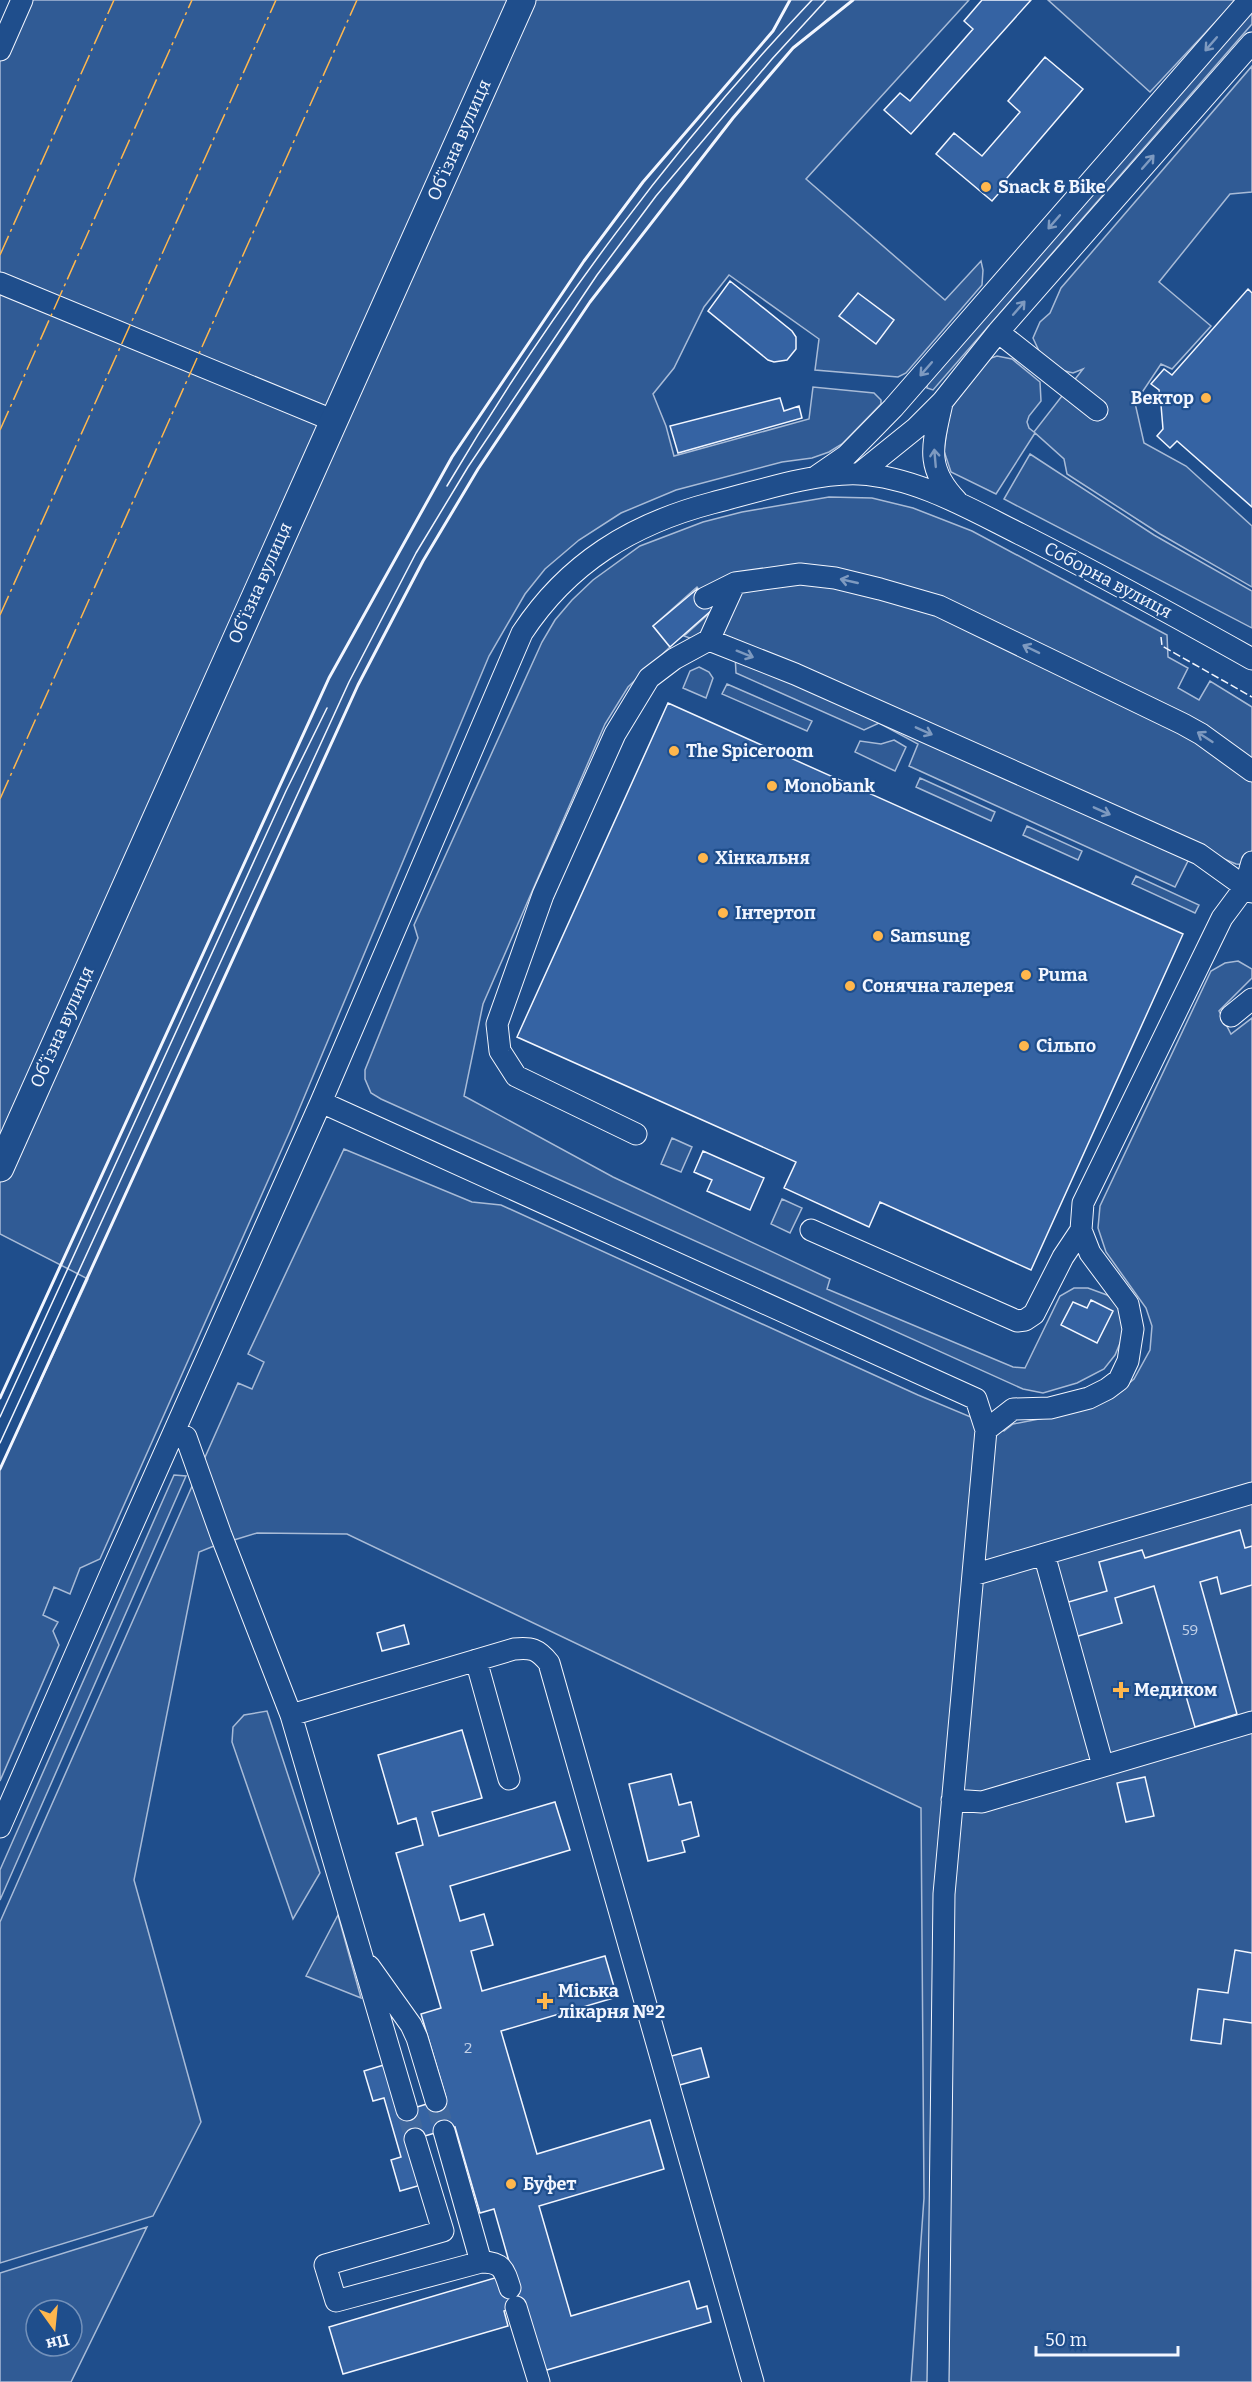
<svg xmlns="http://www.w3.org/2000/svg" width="1252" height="2382" viewBox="0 0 1252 2382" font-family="Bitter,serif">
  <rect width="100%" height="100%" fill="#1f4e8c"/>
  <path fill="#305b95" stroke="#a8bbd7" stroke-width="1.5" fill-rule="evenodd" d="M22,0H969L806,179L945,300L981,261L983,270L982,285L906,373L898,377L815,370L819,339L729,275L704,307L674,368L653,394L666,426L674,456L809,419L813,387L874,393L881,400V404L842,444L829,452L812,458L782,462L676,490L621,513L579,540L545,569L525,594L489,656L290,1131L100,1559L80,1568L70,1594L54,1587L43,1615L58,1622L53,1631L59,1645L0,1781V1469L88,1279L0,1234V50Z
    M1048,0H1236L1150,92Z
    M1252,11V24L933,390L927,388V384Z
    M1252,66V192L1230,194L1159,282L1211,326L1172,369L1161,364L1135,403L1144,443L1186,466L1252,526V587L1160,534L1067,474L1064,459L1035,433L996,494L951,472L944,451L950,409L988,359L997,356L1012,359L1040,382L1041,401L1029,416L1027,422L1029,428L1034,432L1083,369L1073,373L1061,370L1039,351L1033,338L1040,322L1050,313L1061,288Z
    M1030,454L1154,535L1252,591V628L1004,499Z
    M829,497L872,498L913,508L972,531L1167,635L1168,657L1188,668L1178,688L1199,700L1210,681L1252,707V865L1236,864L1195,847L1175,887L909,766L918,744L879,723L864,730L736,673L735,654L684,636L714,609L697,587L653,626L670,647L628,687L605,724L483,1004L464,1096L613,1177L830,1279L827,1289L1013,1367L1025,1368L1060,1296L1074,1288H1088L1107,1295L1119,1305L1123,1318V1336L1115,1355L1104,1369L1077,1383L1043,1393L1023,1389L381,1099L371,1093L365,1079V1070L418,938L414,925L542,642L555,620L572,600L593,580L640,546L703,522L742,512Z
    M699,667L709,672L713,678L706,698L683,688L690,671Z
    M727,684L812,721L807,731L722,694Z
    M894,740L906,747L895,771L855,752L860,741L881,744Z
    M920,778L995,812L991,821L916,787Z
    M1027,826L1082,851L1078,860L1023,835Z
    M1136,876L1199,905L1195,913L1132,884Z
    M1238,961L1252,969V978L1219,1011L1231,1034L1252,1018V2382H911L924,2198L921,1808L347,1534L257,1533L224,1543L198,1473L238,1383L252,1389L264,1362L248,1354L344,1149L472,1202L501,1205L918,1395L1004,1431L1013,1424L1080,1411L1110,1399L1134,1379L1150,1350L1152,1326L1146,1308L1106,1252L1098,1228L1100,1206L1211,971L1225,963Z
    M672,1138L692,1147L681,1172L661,1164Z
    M782,1199L802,1208L790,1233L771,1224Z
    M174,1475L186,1476L0,1900V1870Z
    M193,1484L214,1546L199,1552L134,1880L201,2122L153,2216L0,2263V1922Z
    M267,1711L320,1873L293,1919L232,1742L233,1727L244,1715Z
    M338,1915L361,1998L306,1976Z
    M147,2227L71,2382H0V2273ZM36,2310H72V2346H36Z"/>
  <path fill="#3563a3" stroke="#f2f6ff" stroke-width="1.5" d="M982,0H1031L911,134L884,110L900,93L910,101L973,29L964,21Z
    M1045,57L1083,89L1007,178V184L992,201L936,154L954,133L982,156L1020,112L1008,101Z
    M730,281L792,331L796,337V349L787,360L774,362L768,360L708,311Z
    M1248,289L1252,293V507L1177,441L1170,448L1157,436L1163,429L1161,405L1159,390L1151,384L1164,369L1172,375Z
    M858,293L894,320L876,344L839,316Z
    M780,398L784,411L799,406L802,418L678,453L670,426Z
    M697,589L713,609L670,647L653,626Z
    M668,703L1183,934L1031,1270L880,1202L869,1227L784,1188L796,1162L517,1037Z
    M703,1151L764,1178L750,1210L707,1191L712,1180L694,1172Z
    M1091,1300L1113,1311L1097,1343L1061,1325L1073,1302L1087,1308Z
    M1240,1530L1245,1548L1252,1546V1585L1221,1594L1217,1577L1200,1582L1237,1714L1195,1727L1154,1586L1115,1598L1122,1623L1075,1637L1065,1603L1107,1591L1099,1562L1142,1550L1145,1558Z
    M404,1625L409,1644L382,1651L377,1633Z
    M462,1730L482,1798L432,1812L439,1836L555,1802L570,1850L450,1886L460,1921L484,1914L493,1945L471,1951L482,1991L605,1956L617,1997L501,2031L537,2154L650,2120L664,2169L539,2206L571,2316L689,2281L697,2309L707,2306L711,2322L540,2372L521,2305L504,2311L508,2326L343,2374L329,2327L498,2277L516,2286L494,2209L480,2213L455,2127L408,2141L421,2185L400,2191L391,2160L401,2157L384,2098L373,2101L364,2071L387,2064L401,2112L446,2098L421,2014L441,2008L396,1853L423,1845L416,1818L398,1824L378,1755Z
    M671,1774L679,1805L691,1802L699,1836L682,1841L685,1852L648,1861L629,1784Z
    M1145,1777L1154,1816L1126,1822L1117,1783Z
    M1235,1950L1252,1953V2023L1224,2019L1221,2044L1191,2040L1198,1989L1228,1993Z
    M701,2048L709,2077L676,2086L668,2057Z"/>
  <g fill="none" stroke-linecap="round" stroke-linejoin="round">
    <path stroke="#3f679d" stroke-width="21" stroke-dasharray="21 10" stroke-linecap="butt" d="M436,2101L444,2131
      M407,2110L415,2139"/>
    <g stroke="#f2f6ff" stroke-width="23">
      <path id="minor" d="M0,50L22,0
        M0,283L332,420
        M998,332L1097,410
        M942,403C933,445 924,467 957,501
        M859,474L916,428L942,402L998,332L1252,43
        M817,476L846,456L893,408L1249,0
        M735,583L709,640L795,674L1199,854L1252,892
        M705,598L735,583L800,574L835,578L880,589L939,606L1183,724L1201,734L1252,771
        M1231,1016L1252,999
        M321,1102L976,1399L986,1430L944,1894L938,2382
        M636,1134L516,1076L500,1051L497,1024L543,895L615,734L649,678L674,659L709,640
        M811,1230L1017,1321L1025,1320L1034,1314L1063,1257L1081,1230
        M986,1430L1013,1409L1050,1408L1089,1398L1107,1389L1119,1380L1128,1361L1133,1329L1128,1304L1090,1253L1081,1230L1083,1203L1222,918L1245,887L1252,862
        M174,1432L186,1437L221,1535L291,1715L407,2110
        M1044,1554L1103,1766
        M973,1575L1252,1493
        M476,1660L509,1779
        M291,1715L514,1649C531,1647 538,1649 549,1663L753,2382
        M952,1800L982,1802L1252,1722
        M0,1827L111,1573L321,1102L522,633C568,563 632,524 712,503C755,492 816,472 859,474C916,477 970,509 1020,534C1098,573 1175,616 1252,659
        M369,1966L411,2025L417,2038L436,2101
        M415,2139L443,2231L325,2265L336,2301L481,2262L444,2131
        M481,2262C502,2262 504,2269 510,2288
        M516,2307L539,2382"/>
    </g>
    <g stroke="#f2f6ff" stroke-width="29">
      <path id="major" d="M0,1168L522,0"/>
    </g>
    <use href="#minor" stroke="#1f4e8c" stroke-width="21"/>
    <use href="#major" stroke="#1f4e8c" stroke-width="27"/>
    <path stroke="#f2f6ff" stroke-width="1.5" d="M447,486C549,313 674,146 812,0
      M0,1417L286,791L327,708
      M0,1443L349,682L416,553L468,467L597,275L656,196L772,59L826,0"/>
    <path stroke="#f2f6ff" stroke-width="1.5" stroke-dasharray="8 3" stroke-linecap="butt" d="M1161,637L1162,646L1252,697"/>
    <path stroke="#f2f6ff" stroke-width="3" d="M0,1398L329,678L452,457L584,261L643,182L773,31L790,0
      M0,1469L358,685L423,561L478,469L590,302L733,118L793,48L853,0"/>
    <path stroke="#ffb74d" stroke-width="1.5" stroke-dasharray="21 4.5 3 4.5" stroke-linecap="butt" d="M0,255L114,0
      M0,430L192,0
      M0,615L276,0
      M0,799L357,0"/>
  </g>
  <defs><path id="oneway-shaft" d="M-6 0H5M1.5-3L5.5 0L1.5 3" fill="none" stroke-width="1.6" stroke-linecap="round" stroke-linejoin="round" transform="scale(1.5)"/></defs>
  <g stroke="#7e9ac0">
    <use href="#oneway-shaft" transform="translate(1211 44) rotate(131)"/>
    <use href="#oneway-shaft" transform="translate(1148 162) rotate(-49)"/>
    <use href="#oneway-shaft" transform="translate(1054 222) rotate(131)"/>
    <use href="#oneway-shaft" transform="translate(1019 308) rotate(-49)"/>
    <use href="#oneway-shaft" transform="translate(926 369) rotate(131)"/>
    <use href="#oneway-shaft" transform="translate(935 458) rotate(-95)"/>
    <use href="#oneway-shaft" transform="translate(849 581) rotate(-167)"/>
    <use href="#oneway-shaft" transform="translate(1031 649) rotate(-154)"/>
    <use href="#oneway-shaft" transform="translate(745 654) rotate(22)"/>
    <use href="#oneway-shaft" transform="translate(924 731) rotate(24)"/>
    <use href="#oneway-shaft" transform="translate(1205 737) rotate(-147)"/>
    <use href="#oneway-shaft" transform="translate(1102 811) rotate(24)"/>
  </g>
  <g fill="#ffb74d" stroke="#1f4e8c" stroke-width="2">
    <circle cx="986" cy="187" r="6"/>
    <circle cx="1206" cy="398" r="6"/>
    <circle cx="674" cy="751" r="6"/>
    <circle cx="772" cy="786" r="6"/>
    <circle cx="703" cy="858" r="6"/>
    <circle cx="723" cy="913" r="6"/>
    <circle cx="878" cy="936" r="6"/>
    <circle cx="1026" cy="975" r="6"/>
    <circle cx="850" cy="986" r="6"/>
    <circle cx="1024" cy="1046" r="6"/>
    <path d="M1118 1681h6v6h6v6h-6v6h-6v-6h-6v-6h6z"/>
    <path d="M542 1992h6v6h6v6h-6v6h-6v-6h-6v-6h6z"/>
    <circle cx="511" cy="2184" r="6"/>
  </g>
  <g text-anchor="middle" stroke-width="4.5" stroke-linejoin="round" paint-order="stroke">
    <g font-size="15" fill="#c3d1e8">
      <text x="1190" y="1635">59</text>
      <text x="468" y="2053">2</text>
    </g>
    <g font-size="18" fill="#f2f6ff" stroke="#1f4e8c">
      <text transform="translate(459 140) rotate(-66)" y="6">Обʼїзна вулиця</text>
      <text transform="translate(1108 580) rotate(28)" y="6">Соборна вулиця</text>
      <text transform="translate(260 583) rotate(-66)" y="6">Обʼїзна вулиця</text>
      <text transform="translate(62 1027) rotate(-66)" y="6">Обʼїзна вулиця</text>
    </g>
    <g font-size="18" font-weight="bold" fill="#f2f6ff" stroke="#1f4e8c" text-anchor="start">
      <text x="998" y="193">Snack &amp; Bike</text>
      <text x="1194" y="404" text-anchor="end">Вектор</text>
      <text x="686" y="757">The Spiceroom</text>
      <text x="784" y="792">Monobank</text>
      <text x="715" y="864">Хінкальня</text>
      <text x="735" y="919">Інтертоп</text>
      <text x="890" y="942">Samsung</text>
      <text x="1038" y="981">Puma</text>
      <text x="862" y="992">Сонячна галерея</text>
      <text x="1036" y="1052">Сільпо</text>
      <text x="1134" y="1696">Медиком</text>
      <text x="558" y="1997">Міська<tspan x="558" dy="21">лікарня №2</tspan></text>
      <text x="523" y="2190">Буфет</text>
    </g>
  </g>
  <g transform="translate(54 2328) rotate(165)"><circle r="28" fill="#1f4e8c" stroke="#7391ba" stroke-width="1.5"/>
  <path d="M0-4.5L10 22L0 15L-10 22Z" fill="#ffb74d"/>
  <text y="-9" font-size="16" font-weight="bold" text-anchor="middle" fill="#f2f6ff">Пн</text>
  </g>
  <path d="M1036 2346v9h142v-9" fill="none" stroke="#f2f6ff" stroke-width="3"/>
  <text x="1045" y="2346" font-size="18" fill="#f2f6ff" stroke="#1f4e8c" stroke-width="4.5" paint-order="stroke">50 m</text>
</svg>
